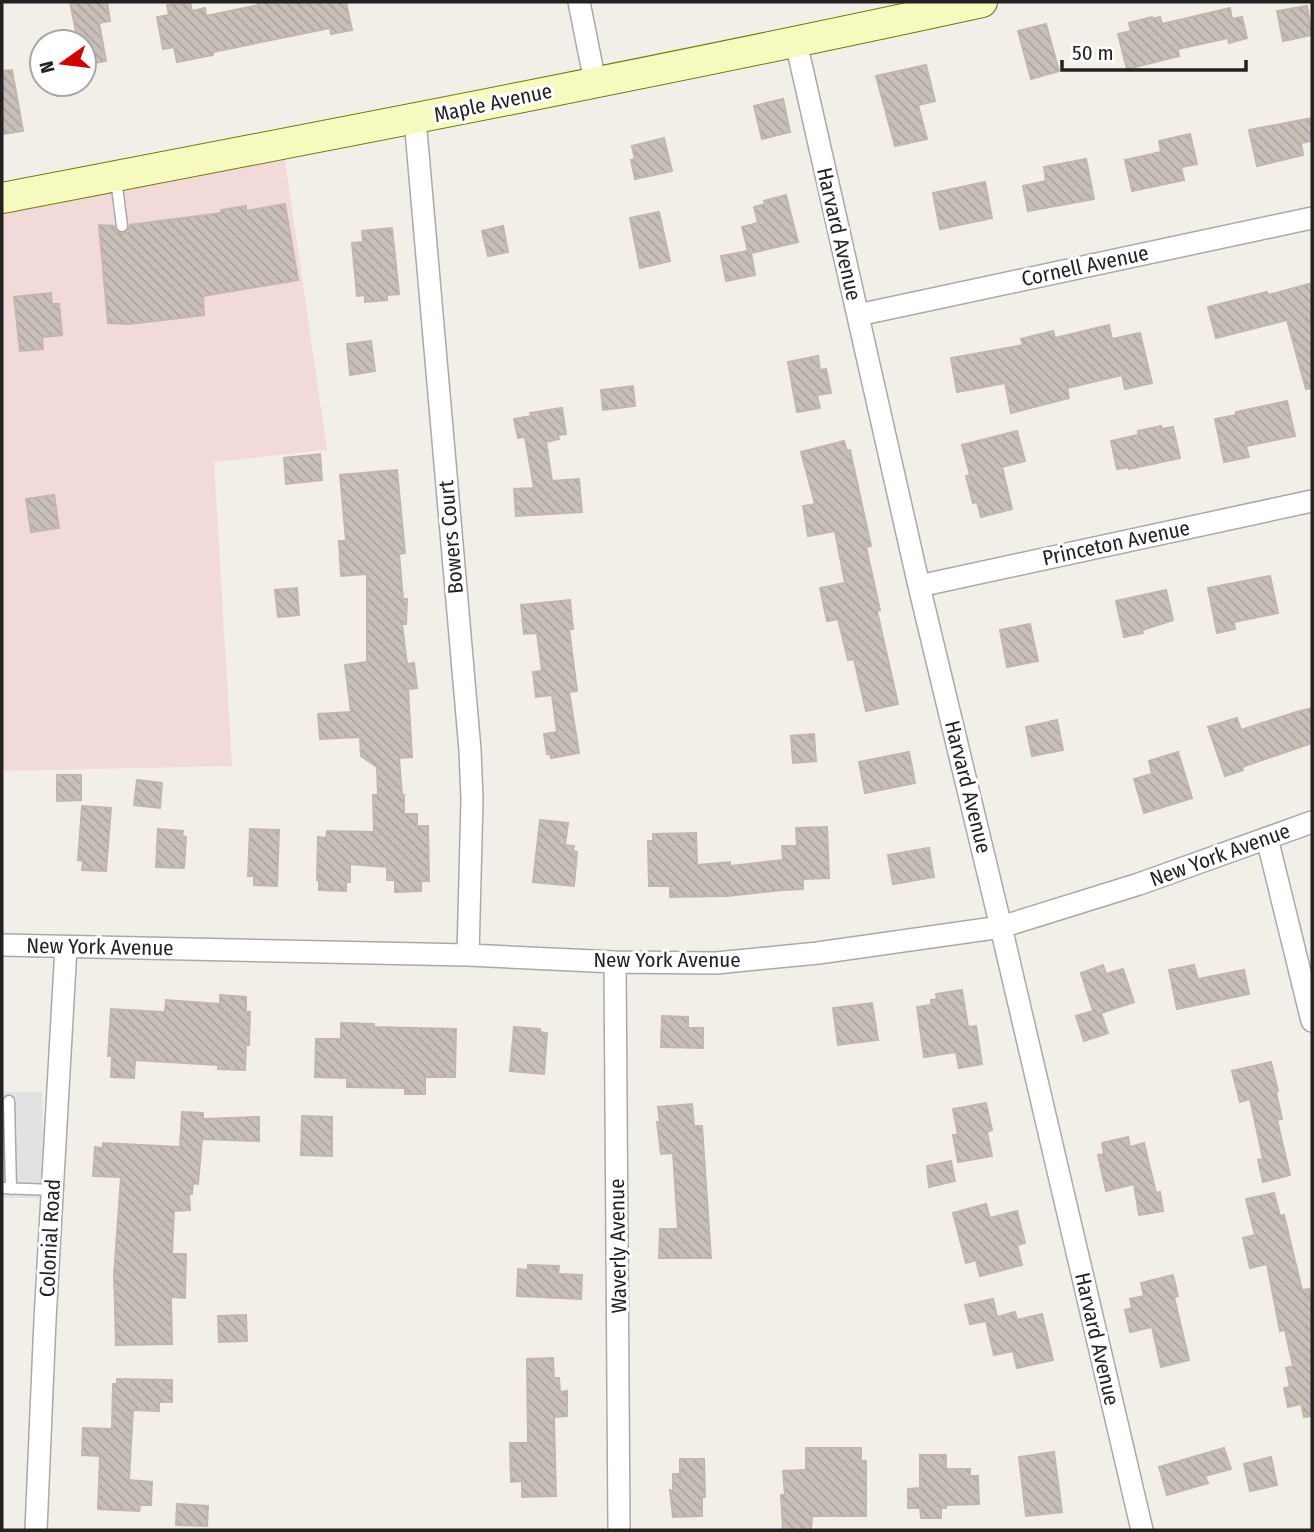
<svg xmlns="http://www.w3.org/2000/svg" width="1314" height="1532" viewBox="0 0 1314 1532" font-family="'Fira Sans Condensed',sans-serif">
  <defs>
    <pattern id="building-back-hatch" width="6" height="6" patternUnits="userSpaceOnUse" patternTransform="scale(1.75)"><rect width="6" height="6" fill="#c7bfb8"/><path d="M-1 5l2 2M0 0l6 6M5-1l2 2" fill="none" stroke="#aba49e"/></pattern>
  </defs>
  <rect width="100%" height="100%" fill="#f2efe9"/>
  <path fill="#f2dad9" d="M282,140L327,450L214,462L232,766L2,771V193Z"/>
  <path fill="#e2e2e2" d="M2,1092H42L45,1198H2Z"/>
  <path fill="url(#building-back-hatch)" stroke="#c4b6ab" stroke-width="2" d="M70,2H107L110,21L99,23L106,61L84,65V42H78Z
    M185,2H190L192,11L205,8L206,16L258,5L257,2H346L352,30L331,34L330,28L213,52V55L177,62L174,47L163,49L157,17L169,15L167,5Z
    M1307,6L1312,35L1283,41L1277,11Z
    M1230,8L1232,19L1242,17L1247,38L1229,43L1228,38L1178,49L1179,56L1127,69L1118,34L1131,31L1129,23L1152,17V19L1160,17L1162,24Z
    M1046,24L1059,71L1031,79L1018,31Z
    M926,65L935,101L918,105L927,139L895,146L876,76Z
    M12,70L23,131L2,134V71Z
    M783,99L790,132L762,139L754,106Z
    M1312,118V141L1301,143L1303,155L1257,166L1249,130Z
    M1190,134L1197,164L1181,167L1184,180L1132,191L1125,160L1161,152L1159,141Z
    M664,138L672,171L635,179L631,160L635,159L632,146Z
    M1086,159L1094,199L1028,211L1023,186L1046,181L1044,167Z
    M985,182L992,218L940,229L933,193Z
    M786,195L798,242L751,253L755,275L726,281L721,256L748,251L742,227L758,223L754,207L765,204L764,201Z
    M285,204L298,280L203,296L204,315L129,324L108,323L99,225L114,226L116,231L122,234L127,232L130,225L221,213V210L246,206V211Z
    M659,212L670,261L640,268L630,218Z
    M503,226L508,252L488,256L482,231Z
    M392,228L399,294L387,295V300L365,302V295L357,296L352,243L363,242L362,231Z
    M1312,283V388L1306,389L1287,320L1216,338L1208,307L1267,292L1268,295Z
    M51,293L52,304H59L62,335L42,337L43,349L20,351L14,297Z
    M1109,325L1112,339L1140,333L1152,383L1125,389L1122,375L1067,388L1069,398L1011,413L1005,383L957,392L951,358L1023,345L1021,339L1053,331L1055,338Z
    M371,341L375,371L350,375L347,344Z
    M818,356L820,370L826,369L831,393L817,395L820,408L797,412L788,362Z
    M633,386L635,406L603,410L601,390Z
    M1287,401L1295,436L1246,446L1249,457L1224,462L1215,419L1236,415V412Z
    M562,408L566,434L558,435L559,439L546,442L552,481L579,479L582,512L516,516L514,489L534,488L525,437L518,438L514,419L531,416L530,413Z
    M1161,426L1162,429L1173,427L1180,458L1129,469V467L1117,469L1111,441L1138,435V431Z
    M1017,431L1025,461L1002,467L1012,509L981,517L977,502L973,503L966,476L970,475L962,445Z
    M844,441L847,451L850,450L871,546L866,547L880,610L877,611L898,704L866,711L854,659L848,660L838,619L827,621L820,588L845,583L835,531L808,536L803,506L815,504L801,452Z
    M320,454L322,480L286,484L284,458Z
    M397,470L405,553L399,554L403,599H407L406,624H402L407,664L414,663L417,688L408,689L412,757L399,758L402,795H404V814H417V826H428L429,881H421V891L395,892V880H387V867L350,864V882H346V891L319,890V880H317L318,837L326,838L327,831L374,832L373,795H378L377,767L361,756L360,737L320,739L318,714L351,712L345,665L367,662V574L341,576L339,541H346L340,475Z
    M54,495L59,528L31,532L26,499Z
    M1270,576L1278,613L1234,622L1235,629L1217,633L1208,588Z
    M297,588L299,615L278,617L275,590Z
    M1166,590L1173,620L1142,630L1143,633L1124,637L1116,601Z
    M570,600L573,629H569L577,691L569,692L579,753L551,758L550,754H547L544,734L557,732L552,695L536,697L533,672L542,671L537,633L524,634L521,605Z
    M1030,624L1038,661L1007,667L1000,630Z
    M1312,708V743L1242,767L1243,770L1225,776L1208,727L1237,718L1241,730L1293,713Z
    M1057,720L1063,750L1032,756L1026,727Z
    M814,734L816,761L793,763L791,736Z
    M909,752L915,783L865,793L859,762Z
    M1178,752L1192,798L1144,813L1134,779L1152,774L1149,761Z
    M57,775H81V800L57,801Z
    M137,780L162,783L160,808L134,805Z
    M82,806L111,808L106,871L82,870L83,861L78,860Z
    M540,820L568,823L565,845L574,846L573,851L577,852L574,886L533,882Z
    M827,827L829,878L803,879V889L783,890L727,896L670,897V886H649L648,841H653V834L696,833L697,865L730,862V866L783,860L782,846H797L796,828Z
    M158,829L183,831L182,836L186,837L184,868L156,867Z
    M250,829L279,830L277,886L254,885V876H248Z
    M929,848L934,877L893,884L888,855Z
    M1103,965L1106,974L1123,969L1134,1002L1101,1013L1108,1033L1084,1041L1076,1016L1093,1011L1081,973Z
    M1194,965L1198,979L1244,970L1249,994L1177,1009L1169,970Z
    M962,990L968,1027L976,1026L982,1064L959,1068L956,1052L924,1057L917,1007L931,1005V1000L937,999L936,994Z
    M220,995L246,997V1012H250L249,1045H246L245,1070L218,1069V1065L135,1060L134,1078L111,1077L112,1056H108L111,1009L162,1012H165L166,1000L220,1004Z
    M872,1003L878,1040L838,1045L833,1008Z
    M662,1016L688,1017V1028H703V1048L661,1047Z
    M341,1023L374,1024V1027L456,1029L455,1077H425V1094H405V1088L347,1087V1078L315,1077L316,1039H341Z
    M514,1027L540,1029V1032L547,1033L544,1074L510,1071Z
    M1271,1062L1278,1091L1276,1092L1282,1119L1277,1120L1290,1175L1263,1182L1258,1160L1263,1159L1250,1099L1240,1102L1232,1071Z
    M986,1103L992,1130L987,1132L992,1156L958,1162L953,1135H958L953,1109Z
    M692,1104L694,1126H702L711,1258H659L660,1229H678L673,1153L661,1154L657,1122H660L658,1107Z
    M182,1112L203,1113V1119L259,1117V1141L202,1139L198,1184L193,1183L192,1194H189L190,1210L174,1211L172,1254H186L185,1298L171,1297L172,1344L116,1345L114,1275L121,1177L93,1176L95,1147L103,1148V1143L180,1147Z
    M302,1116L332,1117V1156L301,1155Z
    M1128,1137L1130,1147L1144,1143L1156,1193L1160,1192L1163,1211L1139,1215L1134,1184L1106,1191L1098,1155L1104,1154L1102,1143Z
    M951,1161L955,1181L929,1187L927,1166Z
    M1274,1193L1280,1216L1284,1215L1302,1290L1309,1289L1312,1303V1416L1304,1417L1301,1404L1288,1407L1284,1388L1290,1387L1286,1368L1293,1366L1285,1330L1280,1331L1267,1264L1250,1268L1243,1238L1255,1235L1246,1199Z
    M986,1204L990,1218L1017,1211L1025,1243L1017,1245L1022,1265L980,1276L976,1260L966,1263L953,1213Z
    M528,1265L559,1266L558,1274L582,1275L581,1299L517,1296L518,1269L528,1270Z
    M1173,1275L1178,1296L1174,1297L1189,1360L1161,1367L1152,1327L1130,1332L1125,1310L1132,1308L1130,1299L1144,1296L1141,1283Z
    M993,1299L997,1317L1015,1312L1017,1320L1042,1314L1053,1360L1017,1368L1013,1351L994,1355L986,1321L970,1324L965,1305Z
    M246,1315L247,1341L219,1342L218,1316Z
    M553,1358L554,1378H559L560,1392L567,1391V1416L554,1417L556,1496L522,1497V1481L511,1482L510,1443H528L527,1359Z
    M117,1379L172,1380V1402H159V1411L133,1410L129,1480L152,1482L151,1505H140L139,1511L98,1509L100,1456L82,1455L83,1428L112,1429L113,1384H117Z
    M806,1448H861V1461H866V1516H812L811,1530H783L781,1495H785L783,1471L806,1470Z
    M1224,1448L1231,1469L1205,1476L1208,1483L1167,1495L1159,1467Z
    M1054,1452L1062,1512L1026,1516L1019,1457Z
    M920,1455H946V1469H970V1476H978L979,1504L946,1505V1508H941V1518H921L920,1508H908V1489L920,1488Z
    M1271,1457L1277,1485L1250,1491L1244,1464Z
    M680,1459H704L705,1497H702V1516L673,1517L670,1490L673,1491V1474H680Z
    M177,1504L208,1506L207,1526L176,1525Z"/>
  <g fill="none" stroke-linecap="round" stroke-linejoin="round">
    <g stroke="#a9a9a9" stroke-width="13">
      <path id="service" d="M116,179L122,226
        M9,1101L11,1189
        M2,1188L52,1190"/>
    </g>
    <g stroke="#a9a9a9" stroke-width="24">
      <path id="minor" d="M579,2L595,82
        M796,42L919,586L1001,927L1142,1530
        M415,119L470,750L472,799L468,955
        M858,315L1312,218
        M919,586L1312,501
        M1267,838L1312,1021
        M2,945L468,955L615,962L716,963L818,953L1001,927L1139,884L1312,822
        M615,962L619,1530
        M36,1530L45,1320L66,947"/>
    </g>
    <g stroke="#707d05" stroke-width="32">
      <path id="secondary" d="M2,198C329,135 656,73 982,2"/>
    </g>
    <use href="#service" stroke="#fff" stroke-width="10"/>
    <use href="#minor" stroke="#fff" stroke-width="21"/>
    <use href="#secondary" stroke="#f7fabf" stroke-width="30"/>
  </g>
  <g text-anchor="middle" stroke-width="6" stroke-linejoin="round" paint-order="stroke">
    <g font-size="21" fill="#222" stroke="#fff">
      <text transform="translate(493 103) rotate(-12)" y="7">Maple Avenue</text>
      <text transform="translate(839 234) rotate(77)" y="7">Harvard Avenue</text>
      <text transform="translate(1085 266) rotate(-12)" y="7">Cornell Avenue</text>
      <text transform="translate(451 537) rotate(-95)" y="7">Bowers Court</text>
      <text transform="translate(1116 543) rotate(-12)" y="7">Princeton Avenue</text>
      <text transform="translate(968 787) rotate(76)" y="7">Harvard Avenue</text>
      <text transform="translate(1220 855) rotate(-20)" y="7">New York Avenue</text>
      <text transform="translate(100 947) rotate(1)" y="7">New York Avenue</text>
      <text x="667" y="967">New York Avenue</text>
      <text transform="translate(50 1238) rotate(-87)" y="7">Colonial Road</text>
      <text transform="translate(618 1246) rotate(-91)" y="7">Waverly Avenue</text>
      <text transform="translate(1097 1339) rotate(77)" y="7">Harvard Avenue</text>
    </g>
  </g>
  <rect width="1314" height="1532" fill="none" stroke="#222222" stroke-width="7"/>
  <g transform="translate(63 63) rotate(256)"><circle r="33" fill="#ffffff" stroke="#a7a7a7" stroke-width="2"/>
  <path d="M0-5L12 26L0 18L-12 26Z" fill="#d40000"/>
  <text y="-10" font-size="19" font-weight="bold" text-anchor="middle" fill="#222222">N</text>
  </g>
  <path d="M1062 60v10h184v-10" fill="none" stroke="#222222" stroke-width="3.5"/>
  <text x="1072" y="60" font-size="21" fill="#222222" stroke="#ffffff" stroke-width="5" paint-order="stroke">50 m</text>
</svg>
